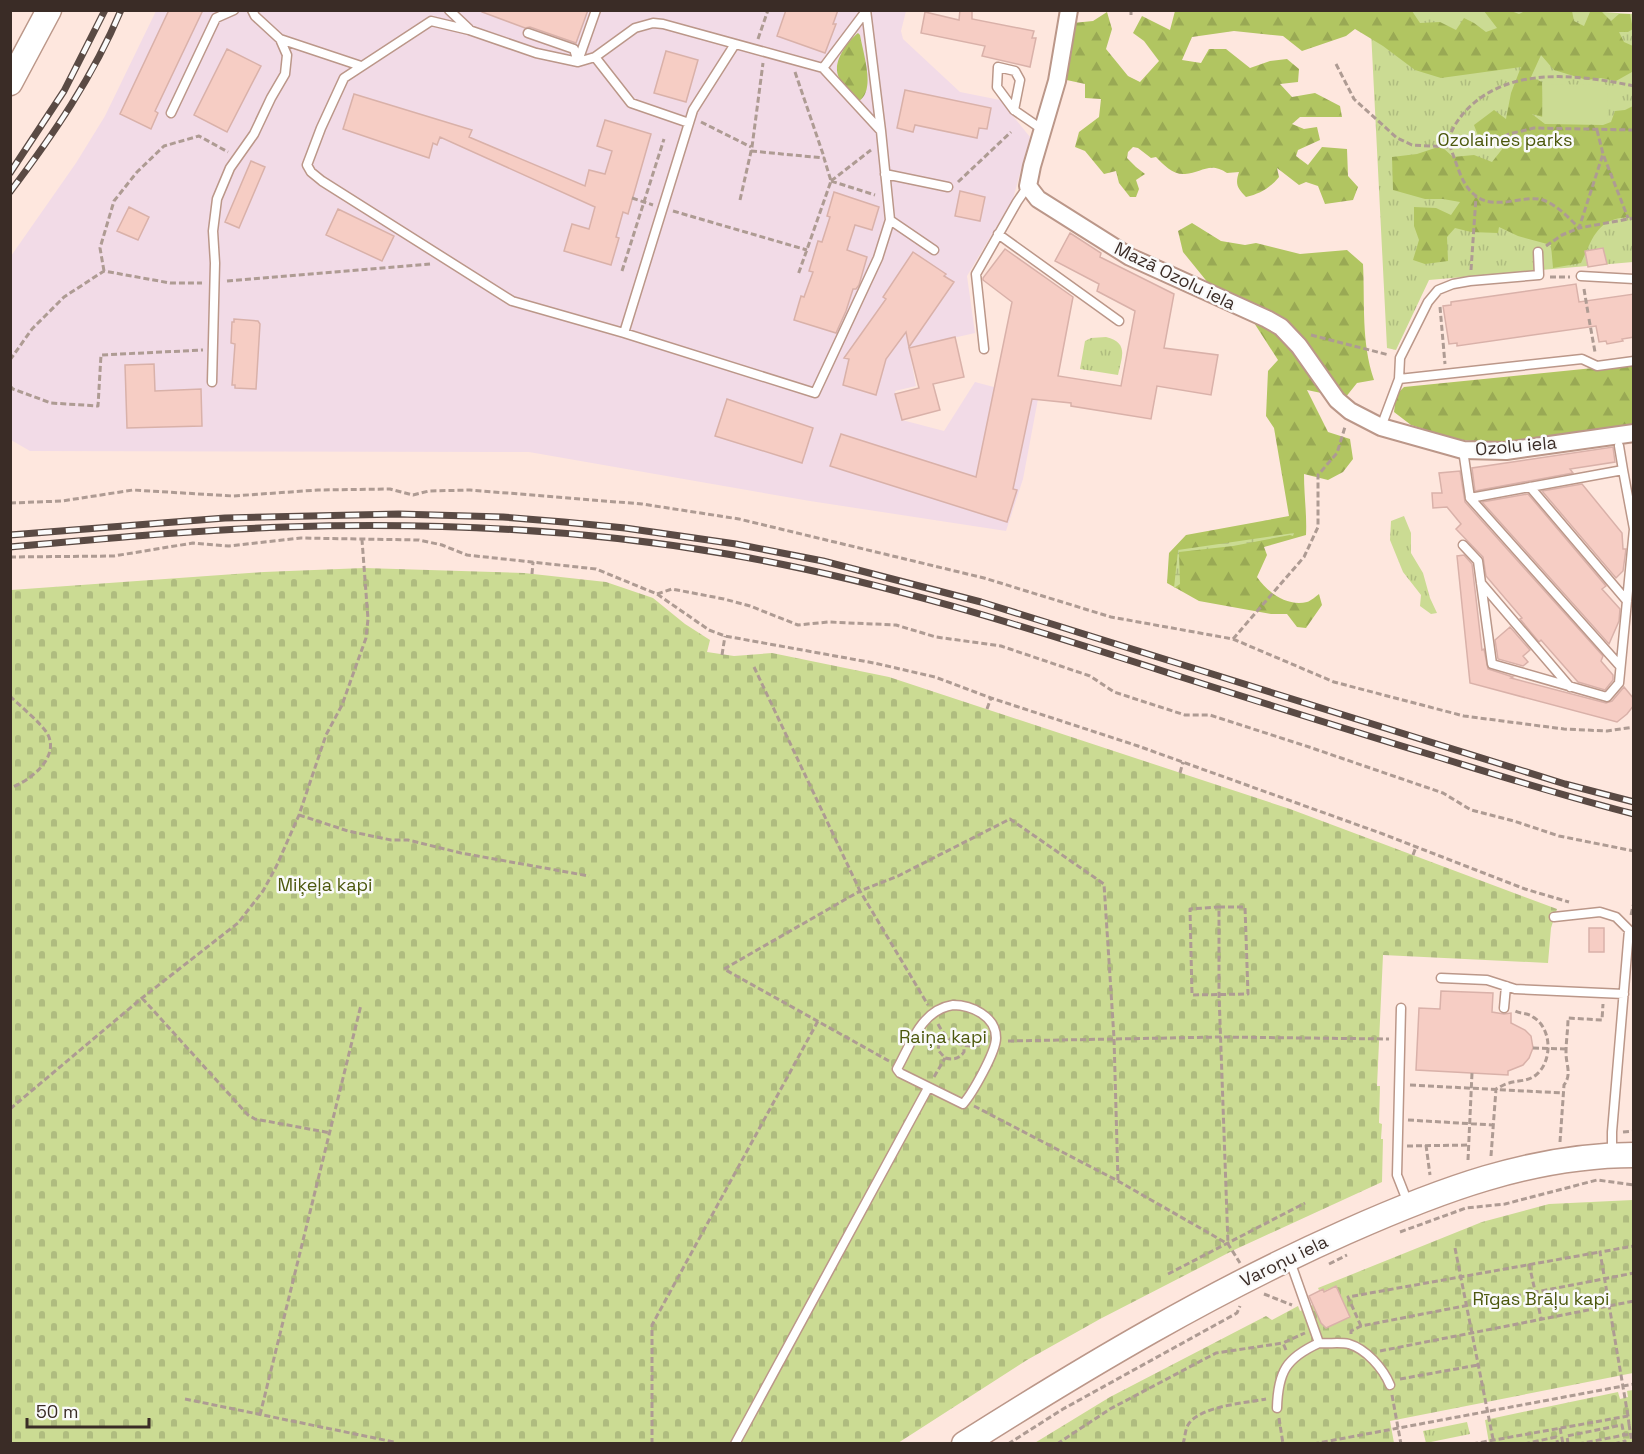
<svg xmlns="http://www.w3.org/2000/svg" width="1644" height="1454" viewBox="0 0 1644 1454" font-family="'Space Grotesk',sans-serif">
  <defs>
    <pattern id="grass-tufts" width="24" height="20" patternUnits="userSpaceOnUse" patternTransform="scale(1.5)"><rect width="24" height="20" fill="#cbdb93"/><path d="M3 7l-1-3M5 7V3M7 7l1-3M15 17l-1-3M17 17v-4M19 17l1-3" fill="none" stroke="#afbc7f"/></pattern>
    <pattern id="forest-firs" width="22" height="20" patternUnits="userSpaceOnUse" patternTransform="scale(1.5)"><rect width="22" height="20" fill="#b1c561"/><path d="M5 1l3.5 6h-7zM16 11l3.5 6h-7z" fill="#99a954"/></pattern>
    <pattern id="wetland-marsh" width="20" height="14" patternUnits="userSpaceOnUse" patternTransform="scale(1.5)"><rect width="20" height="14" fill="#cbdb93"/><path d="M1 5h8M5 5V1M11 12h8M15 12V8" fill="none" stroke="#afbc7f"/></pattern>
    <pattern id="cemetery-stones" width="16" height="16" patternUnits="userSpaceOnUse" patternTransform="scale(1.5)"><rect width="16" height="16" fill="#cbdb93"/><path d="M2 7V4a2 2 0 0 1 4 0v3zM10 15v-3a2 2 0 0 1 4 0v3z" fill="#afbc7f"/></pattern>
  </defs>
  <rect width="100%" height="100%" fill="#fee7de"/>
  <path fill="#f2dbe7" d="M156,11H906L901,31L903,39L960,92L1000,100L1030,137L1013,199L967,276L975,333L909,348L916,386L895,391L902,420L944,431L975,382L1038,399L1023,479L1006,531L810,501L529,452L30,451L11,440V256L76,163L105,116Z"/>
  <path fill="url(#grass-tufts)" d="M1572,10L1633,14V262L1429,280L1396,350L1387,348L1370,11Z
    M1106,337C1129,343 1122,356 1118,375L1080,369L1085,341L1091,338Z
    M1404,516L1411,533V553L1423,573L1430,598L1437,613L1431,614L1420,606L1421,595L1403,572L1390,540L1391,521Z
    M1467,1422L1470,1434L1426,1443L1423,1431Z"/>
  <path fill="url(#forest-firs)" d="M1175,11H1412L1420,23L1440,22L1456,30L1464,18L1474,23L1486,32L1497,28L1484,11H1511L1519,14L1525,11H1572L1574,21L1584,26L1590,12H1602L1611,21L1619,14H1630L1633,29L1628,32H1619L1624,42L1633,46V70L1632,72L1616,81L1601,78L1587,80L1554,70L1541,55L1531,77L1542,82L1543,117L1532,114L1545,124L1603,125L1611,122L1615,111L1625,110L1633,106V217C1598,217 1594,235 1581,263L1553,268L1551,245L1518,236L1499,227L1498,233L1471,232L1455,228L1447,237L1448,261L1425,264L1413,260L1419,240L1414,226V207L1436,208L1451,215L1460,202L1443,199H1425L1393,190L1392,157L1417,154L1441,146L1453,157L1474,155L1492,162L1507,143L1495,134L1480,141L1474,125L1494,110L1506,119L1511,93L1521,67L1441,78L1415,70L1383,46L1355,29L1346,36L1302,51L1283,36L1234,31L1192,37L1182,60L1201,63L1209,49H1226L1250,68L1270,61L1287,59L1299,69L1298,82L1280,84L1292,97L1315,93L1340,106L1342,117H1300L1292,124L1304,129L1317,127L1320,140L1298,150L1296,156L1308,165L1322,147L1347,149L1348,176L1358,187L1353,200L1325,204L1318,186L1306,182L1299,185L1277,168L1279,177C1270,188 1260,194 1246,197C1237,188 1235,184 1239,172L1227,173C1210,161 1201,173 1185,174C1173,175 1164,165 1156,157L1151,158L1138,148L1133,147L1128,152L1127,158L1136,167L1145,174L1136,180L1139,189L1136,197H1130L1119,183L1116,171L1104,174L1085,151L1075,147L1079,132L1099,117L1101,99L1085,98V84L1062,79L1073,23L1093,21L1107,12L1112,29L1106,49L1128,76L1140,82L1159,61L1144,41L1133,33L1142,16L1170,30Z
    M858,33L860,35C863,53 876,90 859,101C851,96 837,80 837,70C836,57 849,40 858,33Z
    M1192,223L1221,241L1245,245L1256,243L1300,254L1347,250L1363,264C1365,303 1361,342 1374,380L1357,383L1345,398L1307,390L1328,432L1350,439L1353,459L1343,472L1328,480L1304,474C1304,495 1307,515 1306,535L1264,547L1267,555L1257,577C1267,592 1287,607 1307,602C1311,601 1316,596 1319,594L1322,605L1306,628L1297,627L1287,614H1271L1199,601L1167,583L1169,553L1186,535L1289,516L1274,428L1266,416L1268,371L1278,360L1249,315L1226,305L1183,252L1178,231Z
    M1633,364V427L1491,443L1454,439L1411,425L1394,412L1396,395L1404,387Z"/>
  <path fill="url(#wetland-marsh)" d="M1294,533L1293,536L1290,535L1233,546L1179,552L1180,584L1174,588L1178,550Z"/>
  <path fill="url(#cemetery-stones)" d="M364,568L524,573L606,582L653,598L685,624L710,640L707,652L734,656L772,653L889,677L1290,809L1557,909L1551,928L1548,963L1383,955L1377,1086H1380L1379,1123L1382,1124L1381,1139H1383L1382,1182L1234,1250L1100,1319L1027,1360L898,1443L11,1444V590L264,572Z
    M1633,1200V1373L1390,1421L1394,1443L1033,1444L1110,1397L1266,1316L1272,1320L1298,1306L1300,1311L1313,1305L1326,1328L1350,1317L1336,1286L1324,1291L1323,1289L1319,1290L1318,1288L1482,1222L1549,1204Z
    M1633,1390V1443H1489L1485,1420L1618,1392L1620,1399L1628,1397L1627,1391Z"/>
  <path fill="#cbdb93" d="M1543,84L1608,85L1607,123L1542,122Z"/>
  <path fill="#f6cdc4" stroke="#d9b1a9" stroke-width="1.5" d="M169,10H203L155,111L158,113L151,129L120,114Z
    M482,10H588L576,43L530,27L525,28L482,12Z
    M786,10H838L833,24H836L825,53L777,36Z
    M960,10H972V19L1034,31L1032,38H1036L1030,67L982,56L985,46L921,33L925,12L959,20Z
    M227,49L261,66L227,132L194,115Z
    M666,51L698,60L686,102L654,93Z
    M905,90L991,108L987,129L979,128L977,138L915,125L913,132L897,128Z
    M354,94L472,130L469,137L585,186L589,170L605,174L612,151L597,146L605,120L651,134L628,214L623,212L616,237L619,238L611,265L564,251L572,224L589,229L595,207L440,137L437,145L433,143L429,158L343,129Z
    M251,161L265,167L239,228L225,222Z
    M960,191L985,197L980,221L955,216Z
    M834,192L879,207L872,230L855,225L847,250L867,257L859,285L856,289H853L846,311L836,333L794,320L801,296L804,297L813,272L809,271L818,241L822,242L830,217L827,216Z
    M129,207L149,217L138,240L117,231Z
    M338,209L394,236L382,261L326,235Z
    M1070,233L1101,253L1100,257L1174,294L1164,348L1218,355L1211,395L1157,386L1151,419L1071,406V403L1032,399L1013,489L1017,490L1007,522L830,466L841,434L976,477L1012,302L983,280V278L1005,249L1073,297L1058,376L1121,386L1135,311L1097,291L1099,284L1055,261Z
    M1603,248L1607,264L1588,267L1585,251Z
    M913,252L946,274L944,276L954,282L909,347L906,332L886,359L876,395L843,385L849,359L844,358L886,299L883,297Z
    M1576,284L1579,302L1634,294V337L1622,339L1623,341L1607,344L1606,341L1599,342L1596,326L1457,346V343L1449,344L1443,306L1451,305V302Z
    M234,319L258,321L260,324L256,389L235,388V385H232L235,344L231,343L232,322H234Z
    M955,337L964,377L933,384L940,410L902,420L895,394L919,388L909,348Z
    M154,364L155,391L201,389L202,426L127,428L125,365Z
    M727,399L813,428L802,463L715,436Z
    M1613,447L1615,462L1570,469L1573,473L1475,491L1472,468Z
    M1460,471L1465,502L1603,656L1601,661L1613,675V680L1605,690L1578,682L1541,640L1539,642L1520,619L1522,618L1486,576L1483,557L1456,529L1461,524L1447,507L1433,508L1432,493H1442L1439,473Z
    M1582,484L1622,533L1623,549H1626L1623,571L1616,578L1542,491Z
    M1528,494L1606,586L1602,589L1620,609L1619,621L1609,644L1482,502Z
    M1464,555L1472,564L1482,650L1484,649L1488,669L1513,677L1511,678L1606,703L1612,701L1624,687L1634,699V705L1627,714L1617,722L1470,683L1457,556Z
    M1510,627L1530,650L1523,656L1528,662L1523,666L1498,659L1495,640Z
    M1589,928H1604V952H1589Z
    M1441,991L1493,993L1492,1012L1504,1014L1511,1013V1023L1525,1030L1531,1036L1533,1048L1529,1058L1523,1065L1508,1071V1075L1416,1070L1419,1008L1440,1009Z
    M1336,1286L1350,1317L1326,1328L1321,1323L1309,1296L1323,1289L1324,1292Z"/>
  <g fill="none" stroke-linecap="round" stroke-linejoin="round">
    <g stroke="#bb9789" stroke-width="11">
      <path id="lane" d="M449,10L469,29
        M866,11L823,68L663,24L653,23L635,28L595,57L578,62L536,53L469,30L431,21L344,78L321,128L307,165L311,172L322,181L512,301L624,333L815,393L878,258L890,220
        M528,33L574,49L578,62
        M280,39L361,66
        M595,57L631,103L689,123
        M578,61L596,10
        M823,68L881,131L866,10
        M1014,110L997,87L998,67L1015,71L1020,80L1014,110L1043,130
        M171,113L216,18L234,10
        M881,131L890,220L934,250
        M885,174L948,187
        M998,234L1119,321
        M1581,276L1634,279
        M624,333L693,110L735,44
        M984,349L976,274L1017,202L1028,186
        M1399,379L1582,359L1597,366L1634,361
        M212,382L215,263L213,231L217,199L230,168L254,134L271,98L285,74L287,55L280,39L255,16L252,10
        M1381,427L1399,379L1400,358L1428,302L1438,290L1453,284L1470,281L1539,275L1538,252
        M1619,446L1623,470
        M1463,450L1470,498L1623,470L1634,529
        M1530,487L1627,601
        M1470,498L1620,666
        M1463,545L1478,561L1492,664L1607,697L1619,683L1634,529
        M1481,583L1570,687
        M1554,917L1600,912L1616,917L1629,930L1612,1132V1154
        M1441,978L1487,980L1515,989L1624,994
        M953,1005C971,1005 996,1016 996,1038C996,1052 972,1094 963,1104L900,1073L897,1069C911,1044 921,1010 953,1005Z
        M1401,1008L1397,1175L1408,1203
        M1504,1008L1506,986
        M1290,1261L1319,1343C1328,1344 1340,1342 1349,1344C1366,1349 1383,1368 1390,1385
        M1277,1408C1278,1372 1286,1358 1319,1343
        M735,1444L928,1088"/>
    </g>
    <g stroke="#bb9789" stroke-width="20">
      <path id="street" d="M1069,10L1057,81L1032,166L1028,186L1038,199L1130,257L1267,319L1281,327L1299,346L1337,400L1350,411L1381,427L1463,450L1506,451L1634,433"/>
    </g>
    <g stroke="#bb9789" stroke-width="27">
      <path id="secondary" d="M10,83L49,10
        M964,1444C1087,1366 1213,1291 1346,1232C1438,1191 1532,1155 1634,1155"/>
    </g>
    <path stroke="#ae9b93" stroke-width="3" stroke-dasharray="6 3" stroke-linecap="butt" d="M1131,15V10
      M758,39L768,10
      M1336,64L1354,99L1397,138L1412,145L1450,147L1478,144L1499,139L1509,134L1534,128L1634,130
      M795,72L824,157
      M1634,86C1576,74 1504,65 1462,115C1453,127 1446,137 1452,152C1458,167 1462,186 1476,196C1495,211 1525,194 1543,200C1557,205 1569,218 1579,228L1634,218
      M701,122L751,147
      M1597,130L1603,154L1628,218
      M751,151L824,158L831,181L798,275
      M831,181L871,150
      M831,181L875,195
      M958,182L1011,132
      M632,198L653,205
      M740,200L752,147L763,63
      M673,211L807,250
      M1546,246L1562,235L1579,228L1603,154
      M1471,270L1476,197
      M104,271L100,248L114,201L137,172L164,146L199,136L228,152
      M622,271L664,139
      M1550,277H1570
      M227,281L430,264
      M1584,289L1588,313
      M1440,307L1445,364
      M1589,319L1595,352
      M1311,335L1389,355
      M10,360L32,329L64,297L104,271L170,283H202
      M10,386L13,389L51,403L98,406L101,355L203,350
      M10,503L62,501L133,490L233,496L318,490L390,489L413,495L429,491L470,490L642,504L739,519L984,578L1111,617L1233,639L1334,682L1464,716L1564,729L1607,731L1634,727
      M10,557L114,556L193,543L229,546L301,538L419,540L442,545L467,555L596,569L657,594L709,630L725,636L874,663L935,677L991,698L1138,746L1383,834L1525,889L1569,902
      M532,574L533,562
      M657,594L672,589L724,599L750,606L798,625L828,622L896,625L936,637L1001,646L1090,676L1114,692L1185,715H1210L1309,747L1443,793L1471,810L1514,821L1559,836L1634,851
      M1233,639L1304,557L1318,527V475L1337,453L1345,427
      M722,655L725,636
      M754,667L860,891L898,876L1010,819L1104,884L1114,1038L1118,1181
      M10,696C21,707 39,721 47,733C61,757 30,781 10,788
      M987,709L991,698
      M1180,773L1183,762
      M299,815L348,831L391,840H408L461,853L589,876
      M1413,855L1416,847
      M1219,907H1245L1248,994L1192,995L1190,909L1219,907V994L1228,1244
      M1631,915L1634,902
      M142,998L248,1115L255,1119L331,1133
      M938,1024C947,1042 963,1050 984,1044
      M944,1036L940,1039L938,1050L945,1058C953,1060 959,1059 964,1052V1046
      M1008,1041L1221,1037L1389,1039
      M1533,1048L1566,1049
      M889,1061L724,969L860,891L928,1005
      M934,1077L945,1058
      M1410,1085L1563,1093
      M974,1106L1118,1181L1228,1244L1240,1263
      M10,1109L142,998L238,923L263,891L276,867L299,815L326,735L342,705L366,638L368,619L362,540
      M1408,1120L1493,1125
      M1623,1132L1634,1131
      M1560,1142L1564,1085C1572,1074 1566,1065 1566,1053C1566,1041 1568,1030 1568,1018L1602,1020L1603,1004
      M1426,1145L1430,1175
      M1407,1146L1469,1145
      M1491,1156L1496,1089C1500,1087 1504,1084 1509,1083C1518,1080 1527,1082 1536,1075C1553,1061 1552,1028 1533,1017C1528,1013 1521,1014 1515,1011
      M1468,1160L1472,1073
      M1400,1232L1466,1208L1505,1204L1597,1180L1634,1185
      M1455,1248L1494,1444
      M1329,1264L1347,1255
      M1529,1264L1541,1318
      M1168,1274L1305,1203
      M1264,1294L1292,1305
      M1361,1326L1348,1297L1600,1252
      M1351,1334V1331L1361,1326L1634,1273
      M1286,1350L1283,1343L1305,1333
      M1380,1351L1634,1301
      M1400,1379L1478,1365
      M1392,1395L1401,1444
      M185,1399L394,1442
      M260,1415L361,1005
      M1628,1416L1600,1252L1634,1246
      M1279,1418L1283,1444
      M1629,1424L1632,1444
      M1560,1428L1563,1444
      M652,1444V1325L818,1021
      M1008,1444L1063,1409L1237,1313L1240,1306
      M1057,1444L1110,1409L1216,1353L1283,1343
      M1183,1444C1185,1438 1185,1430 1188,1425C1199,1406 1246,1403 1266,1399
      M1313,1444L1634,1384
      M1472,1444L1628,1416L1629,1424L1634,1423
      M1524,1444L1556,1437L1558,1444
      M1568,1444L1567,1436L1622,1425L1624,1435
      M1578,1444L1630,1434
      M1614,1444L1625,1441V1444"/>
    <use href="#lane" stroke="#fff" stroke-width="8"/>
    <use href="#street" stroke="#fff" stroke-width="16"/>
    <use href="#secondary" stroke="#fff" stroke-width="24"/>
    <g stroke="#5a4a44" stroke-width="7">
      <path id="rail" d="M10,173L64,91L105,10
        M10,192C53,135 93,77 121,10
        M10,535L225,518L399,514L503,517L564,522L625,528L736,544L823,561L981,602L1565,784L1634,802
        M10,547C102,539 194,530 285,527C433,522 581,529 727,554C881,580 1029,628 1178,676C1260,702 1342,728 1425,753C1494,774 1563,796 1634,814"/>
    </g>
    <use href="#rail" stroke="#fafafa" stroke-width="4.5" stroke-dasharray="14" stroke-linecap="butt"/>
  </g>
  <g text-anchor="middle" stroke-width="5" stroke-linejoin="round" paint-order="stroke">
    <g font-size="18" fill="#4c580d" stroke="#fafafa">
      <text x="1505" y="146">Ozolaines parks</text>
      <text x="325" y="891">Miķeļa kapi</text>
      <text x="943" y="1043">Raiņa kapi</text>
      <text x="1541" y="1305">Rīgas Brāļu kapi</text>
    </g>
    <g font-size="18" fill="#3a2c26" stroke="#fafafa">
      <text transform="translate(1175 276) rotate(26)" y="6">Mazā Ozolu iela</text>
      <text transform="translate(1516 446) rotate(-5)" y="6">Ozolu iela</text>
      <text transform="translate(1284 1261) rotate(-26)" y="6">Varoņu iela</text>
    </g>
  </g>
  <rect width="1644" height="1454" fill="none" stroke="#3a2c26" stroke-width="24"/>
  <path d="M27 1418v9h122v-9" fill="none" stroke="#3a2c26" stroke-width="3"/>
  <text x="36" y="1418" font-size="18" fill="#3a2c26" stroke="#fafafa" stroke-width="4.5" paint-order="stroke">50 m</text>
</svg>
